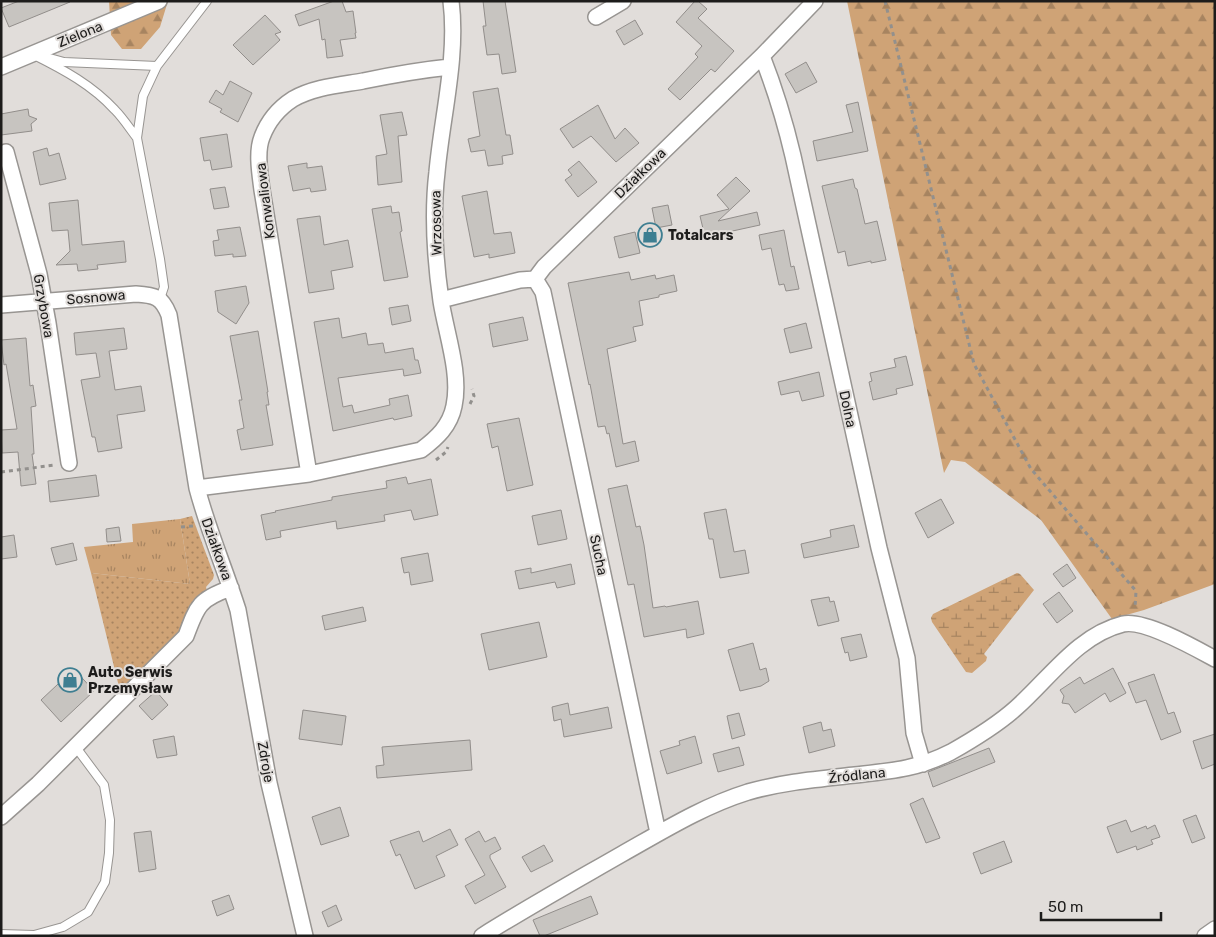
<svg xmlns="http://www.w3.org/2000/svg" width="1216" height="937" viewBox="0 0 1216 937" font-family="Rubik,sans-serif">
  <defs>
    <pattern id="grass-dots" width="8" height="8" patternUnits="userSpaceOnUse" patternTransform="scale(1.25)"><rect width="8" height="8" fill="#cfa376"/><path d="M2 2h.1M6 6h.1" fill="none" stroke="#a78460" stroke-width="1.8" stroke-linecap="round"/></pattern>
    <pattern id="forest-firs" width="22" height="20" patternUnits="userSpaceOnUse" patternTransform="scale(1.25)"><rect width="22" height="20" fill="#cfa376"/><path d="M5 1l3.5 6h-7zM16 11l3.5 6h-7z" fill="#a78460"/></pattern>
    <pattern id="wetland-marsh" width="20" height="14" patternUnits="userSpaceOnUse" patternTransform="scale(1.25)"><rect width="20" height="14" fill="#cfa376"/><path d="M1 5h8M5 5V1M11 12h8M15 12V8" fill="none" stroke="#a78460"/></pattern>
    <pattern id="park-tufts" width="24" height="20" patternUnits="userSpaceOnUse" patternTransform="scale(1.25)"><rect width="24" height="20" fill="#cfa376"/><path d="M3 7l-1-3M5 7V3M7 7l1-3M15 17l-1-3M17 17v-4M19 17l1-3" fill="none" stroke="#a78460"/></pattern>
  </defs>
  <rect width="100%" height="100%" fill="#e1ddda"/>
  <path fill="url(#grass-dots)" d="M192,516L214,575L213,579L206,587L207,591L184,631L121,695L91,573L190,584L180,519Z"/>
  <path fill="url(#forest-firs)" d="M109,1H168L160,27L141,49H122L111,35Z
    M847,1H1215V584L1144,610L1112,619L1041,520L965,462L951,460L944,473Z"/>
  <path fill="url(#wetland-marsh)" d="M1017,573L1020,574L1034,590L984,654L987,657L986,661L972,673L966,672L932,622L931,618L933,614Z"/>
  <path fill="url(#park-tufts)" d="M180,519L190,584L91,573L84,547L133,542L132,524Z"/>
  <path fill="#c7c4c0" stroke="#928e8b" d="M19,1H70V2L9,27L1,8Z
    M334,1H342L346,12L353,11L356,33H355L356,38L340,40L343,56L327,58L325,39L322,40L319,19L299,26L295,15Z
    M483,1H505L516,72L502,74L499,54L487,55L483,26H486Z
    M695,1H698L707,9L698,18L734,51L715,72L711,69L680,100L668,89L698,57L695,54L702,46L676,22Z
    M265,15L281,32L275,34L280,40L253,65L233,45Z
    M635,20L643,34L624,45L616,31Z
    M806,62L817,82L796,93L785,74Z
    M230,81L252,93L238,122L220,112L222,109L209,102L216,90L223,95Z
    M498,88L506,135H510L513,154L502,156L503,164L488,166L485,150L471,152L468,139L480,136L473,92Z
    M858,102L868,151L817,161L813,141L853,132L846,105Z
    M598,105L615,139L625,128L639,143L616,162L591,136L573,148L560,129Z
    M28,109L29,116L37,119L31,124L32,131L1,135V114Z
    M402,112L407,135L398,136L402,182L378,185L376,156L387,154L380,115Z
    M227,134L232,167L212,170L210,160L204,161L200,138Z
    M47,148L49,156L59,153L66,179L40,185L33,152Z
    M579,161L597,182L578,197L565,180L572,175L568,170Z
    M307,163V168L322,166L326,190L311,192L310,188L293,191L288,166Z
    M736,177L750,191L718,221L757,212L760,225L705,237L700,216L729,209L717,195Z
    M853,179L855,188L857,189L865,224L877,221L886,260L871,263V261L848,266L845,251L838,253L822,186Z
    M225,187L229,207L214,209L210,189Z
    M487,191L494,234L511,232L515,253L489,258V254L474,257L462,196Z
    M78,200L82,245L124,241L126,262L97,265L98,269L78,271L77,264L56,265L70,251L68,230L52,231L49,203Z
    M668,205L672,225L656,228L652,208Z
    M391,206L392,213L399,212L402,231L400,232L408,277L384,281L372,209Z
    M320,216L324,245L348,240L353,267L331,271L334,289L309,293L297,219Z
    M240,227L246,256L233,257V254L215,256L213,241L219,240L217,230Z
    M784,230L791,267L794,266L799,289L786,291L784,284L779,285L771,248L762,250L759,235Z
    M635,232L640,253L619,258L614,237Z
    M629,272L631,280L655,275L656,279L674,275L677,291L659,295V297L639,301L643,325L633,327L636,341L607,349L623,444L635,441L639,461L616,467L609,433L607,434L605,426L598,427L590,384L589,385L568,283Z
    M246,286L249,303L236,324L218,312L215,291Z
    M408,305L411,321L392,325L389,308Z
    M523,317L528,340L493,347L489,324Z
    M339,318L342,338L366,333L368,345L383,343L385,353L413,348L415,360H418L421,373L404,376L403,369L338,378L343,407L352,405L354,413L390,405L389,399L408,395L412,416L394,420L393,418L333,431L314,322Z
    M806,323L812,348L790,353L784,329Z
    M124,328L127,349L109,351L115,390L141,386L145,411L117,415L122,448L98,452L95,437H92L81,380L100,377L96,353L76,355L74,333Z
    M258,331L268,392H267L269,405H266L273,445L241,450L237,430L244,428L239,400H242L230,336Z
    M26,338L30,386L33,385L36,406L31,407L34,454H32L36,484L21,486L18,452L2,453L1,430L17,429L6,364L4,365L1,340Z
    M906,356L913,385L896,389L897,394L873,400L869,382L872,381L870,373L896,367L894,359Z
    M819,372L824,396L802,401L799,391L781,395L778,382Z
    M519,418L533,485L507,491L498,446L492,448L487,424Z
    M96,475L99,496L50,502L48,481Z
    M406,477L408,484L431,479L438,515L414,520L411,510L384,515L385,521L337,529L336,521L280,531L281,537L266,540L261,515L276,512L275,511L332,500V497L387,488L386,481Z
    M627,485L636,527L640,526L644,545L653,608L665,606L666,607L698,601L704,634L687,638L686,629L644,637L634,584L628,585L608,489Z
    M941,499L954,523L928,538L915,513Z
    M726,509L734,552L745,550L749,573L720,578L713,539H709L704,513Z
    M561,510L567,539L538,545L532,516Z
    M854,525L859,547L804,558L801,544L831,537L830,530Z
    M119,527L121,541L107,542L106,529Z
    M14,535L17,557L1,559V537Z
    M73,543L77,560L56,565L51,548Z
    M428,553L433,581L411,585L409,572L404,573L401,558Z
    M571,564L575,584L557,588L555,582L519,589L515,571L531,568V573Z
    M1067,564L1076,578L1063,587L1053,574Z
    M1059,592L1073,611L1057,623L1043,604Z
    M829,597L830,602L834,601L839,621L818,626L811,600Z
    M363,607L366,621L325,630L322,616Z
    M539,622L547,657L489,670L481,634Z
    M861,634L867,657L850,661L848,652L845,653L841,638Z
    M753,643L760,670L766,668L769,681L761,686L740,691L728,650Z
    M1113,668L1126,693L1110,702L1105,693L1075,713L1069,704L1062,703L1064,696L1060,690L1080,677L1084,684Z
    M74,669L94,691L61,722L41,700Z
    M1154,674L1168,714L1174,712L1181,732L1161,740L1146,700L1136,703L1128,683Z
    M156,691L168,705L152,720L139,706Z
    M568,703L570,715L608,707L612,728L564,737L561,719L554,721L552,707Z
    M303,710L346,716L342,745L299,739Z
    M739,713L745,735L732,739L727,716Z
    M821,722L823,731L831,729L835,746L809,753L803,727Z
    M1215,734V764L1202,769L1193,741Z
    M174,736L177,755L157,758L153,740Z
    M695,736L702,763L667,774L660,751L680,745L679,741Z
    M470,740L472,770L377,778L376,766L384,765L382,747Z
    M739,747L744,765L718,772L713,754Z
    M989,748L995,762L933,787L928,772Z
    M923,798L940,838L926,843L910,804Z
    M340,807L349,836L321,845L312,817Z
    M1196,815L1205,838L1192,843L1183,820Z
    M1126,820L1131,832L1146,826L1147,829L1155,825L1160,837L1151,840L1153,844L1137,850L1136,846L1117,853L1107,827Z
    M450,829L458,845L436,856L445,876L415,889L400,854L396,856L390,841L419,831L423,842Z
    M151,831L156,869L139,872L134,833Z
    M479,831L485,842L495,837L501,849L490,855V858L506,887L475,904L465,886L485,875L465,839Z
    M1004,841L1012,862L981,874L973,853Z
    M544,845L553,861L531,872L522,857Z
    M229,895L234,909L217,916L212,901Z
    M591,896L598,914L544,936H540L533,920Z
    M336,905L342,920L328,927L322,912Z"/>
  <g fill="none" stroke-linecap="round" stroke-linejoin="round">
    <g stroke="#989592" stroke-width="10">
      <path id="service" d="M34,55C64,70 92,85 115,110C123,118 130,129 137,138
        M46,57L64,62L157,66
        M160,299L164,287L160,259L137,138L143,96L157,66L207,1
        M1,934L34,935L63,927L88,912L105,882L109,853L110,820L104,785L75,746"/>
    </g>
    <g stroke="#989592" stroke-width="18">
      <path id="minor" d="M596,17L623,1
        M762,56C775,89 785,122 793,156L879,548L907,658L914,733L923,764
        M1,67L159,1
        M6,152L39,274L48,323L69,463
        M535,279L543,292L658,833
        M441,300L520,280L535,279L544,267L762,56L815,1
        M1,305L136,294C155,295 162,297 169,315L197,488
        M309,474L262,190C260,174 256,152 262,137C268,121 279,108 293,99C314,87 340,85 363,81C392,75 420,70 450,67
        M1,817L38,784L186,636C197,606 199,599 231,588
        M305,936L269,783L238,610C225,569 208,530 197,488L309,474L421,450C437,438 450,426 454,406C461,374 446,333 441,301C435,259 432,214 437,172C442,116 458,57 451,1
        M482,936C528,907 575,881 622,854C663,831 703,806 748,792C783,782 819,779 855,775C891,771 918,769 951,752C974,739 997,725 1016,708C1049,679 1078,635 1123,624C1144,619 1195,648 1215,659
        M1205,936L1215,929"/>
    </g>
    <path stroke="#92908d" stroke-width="3" stroke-dasharray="4 4" stroke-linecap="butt" d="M885,1L974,364L1031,469L1136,591L1135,609
      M470,404L474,396L472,389
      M436,460L446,452L448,447
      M1,472L55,465
      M181,527L193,526"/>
    <use href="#service" stroke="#fff" stroke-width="8"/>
    <use href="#minor" stroke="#fff" stroke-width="15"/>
  </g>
  <defs>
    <g id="shop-ring" transform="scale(1.25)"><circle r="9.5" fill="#e1ddda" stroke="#3e7e91" stroke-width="1.5"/><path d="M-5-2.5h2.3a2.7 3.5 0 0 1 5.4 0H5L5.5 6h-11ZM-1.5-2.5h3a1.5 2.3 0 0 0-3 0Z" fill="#3e7e91"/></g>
  </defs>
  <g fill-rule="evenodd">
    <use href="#shop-ring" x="650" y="235"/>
    <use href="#shop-ring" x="70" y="680"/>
  </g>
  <g text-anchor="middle" stroke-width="4" stroke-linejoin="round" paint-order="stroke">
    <g font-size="14" fill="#1d1c1b" stroke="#e1ddda">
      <text transform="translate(80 34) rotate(-22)" y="5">Zielona</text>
      <text transform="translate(640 173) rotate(-44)" y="5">Działkowa</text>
      <text transform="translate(265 201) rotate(-97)" y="5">Konwaliowa</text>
      <text transform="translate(436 223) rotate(-91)" y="5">Wrzosowa</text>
      <text transform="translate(96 297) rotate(-5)" y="5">Sosnowa</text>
      <text transform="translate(44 306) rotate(80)" y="5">Grzybowa</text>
      <text transform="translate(848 409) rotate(78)" y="5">Dolna</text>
      <text transform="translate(217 549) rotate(70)" y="5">Działkowa</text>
      <text transform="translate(599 555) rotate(78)" y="5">Sucha</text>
      <text transform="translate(266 762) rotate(80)" y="5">Zdroje</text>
      <text transform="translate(857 775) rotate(-6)" y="5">Źródlana</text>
    </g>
    <g font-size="14" font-weight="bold" fill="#1d1c1b" stroke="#e1ddda" text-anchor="start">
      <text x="668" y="240">Totalcars</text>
      <text x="88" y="677">Auto Serwis<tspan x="88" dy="16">Przemysław</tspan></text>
    </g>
  </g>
  <rect width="1216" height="937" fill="none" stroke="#1d1c1b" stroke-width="5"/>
  <path d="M1041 912v8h120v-8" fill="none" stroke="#1d1c1b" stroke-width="2.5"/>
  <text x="1048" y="912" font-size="15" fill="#1d1c1b" stroke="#e1ddda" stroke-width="4" paint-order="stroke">50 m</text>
</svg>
